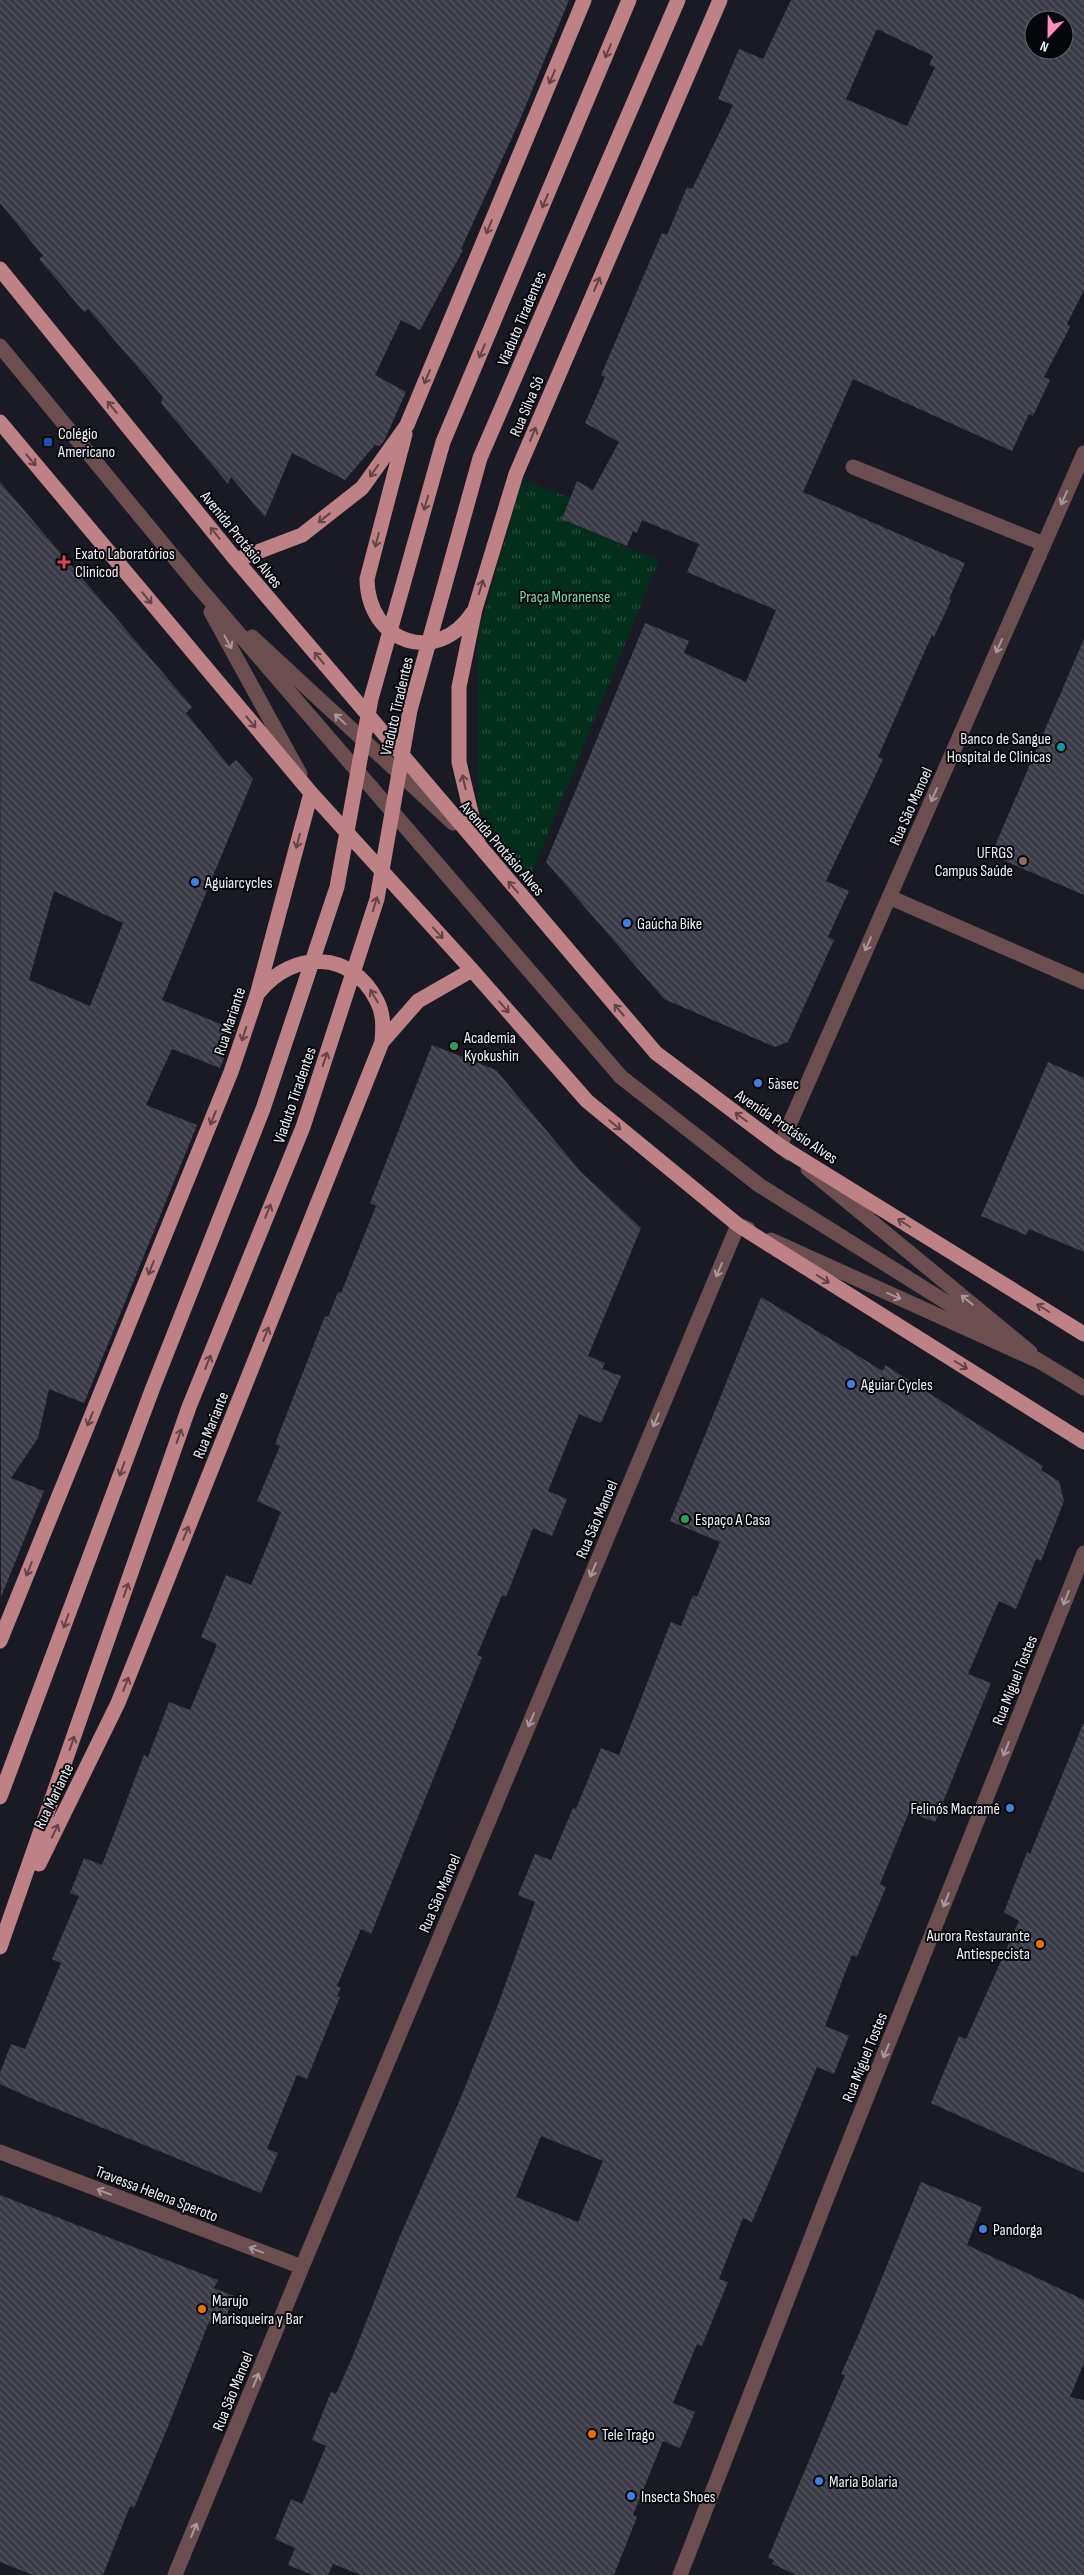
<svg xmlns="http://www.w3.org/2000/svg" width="1084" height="2575" viewBox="0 0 1084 2575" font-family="'Sofia Sans Condensed',sans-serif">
  <defs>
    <pattern id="park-tufts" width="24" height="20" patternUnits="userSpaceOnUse" patternTransform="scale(1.25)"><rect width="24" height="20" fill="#032e1b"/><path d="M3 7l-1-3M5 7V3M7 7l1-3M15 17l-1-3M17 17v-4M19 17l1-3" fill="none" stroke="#284d3d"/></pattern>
    <pattern id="building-back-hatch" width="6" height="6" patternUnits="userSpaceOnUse" patternTransform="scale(1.25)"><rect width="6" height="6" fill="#3a3b47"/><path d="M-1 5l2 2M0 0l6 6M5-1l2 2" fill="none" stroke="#575862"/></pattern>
  </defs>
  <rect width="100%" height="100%" fill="#191a24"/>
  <path fill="url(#park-tufts)" d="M522,480L627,519L617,544L659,560L529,880L478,809V636Z"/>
  <path fill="url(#building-back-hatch)" fill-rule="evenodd" d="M0,0H569L519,122L461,249L463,250L420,330L401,320L375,375L406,392L384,441L380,446L375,445L345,480L292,453L265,517L231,477L228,484L161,403L163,397L88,309L84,312L39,259L43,256L0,203Z
    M791,0H1084V290L1067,324L1070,327L1044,377L1050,380L1033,416L1029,414L1012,451L853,379L803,492L965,563L949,599L951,600L934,637L932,635L878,757L883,759L873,781L826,881L849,891L828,937L834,940L788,1042L775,1047L664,999L546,862L645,623L689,641L684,653L746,682L776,610L687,572L699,544L642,520L637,533L633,531L627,546L562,519L577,481L593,490L619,442L585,423L605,377L601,375L662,233L667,235L687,187L692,189L733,105L718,99L739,49L763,59ZM1034,20H1064V50H1034ZM877,29L933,56L929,65L935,67L907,126L846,99Z
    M0,482L192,707L186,713L229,766L236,760L253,779L162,1000L235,1030L220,1068L172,1049L146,1105L197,1125L84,1403L49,1389L38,1438L11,1478L44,1491L1,1597ZM54,891L123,923L90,1006L29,980Z
    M1084,639V895L991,855Z
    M432,1045L496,1070L581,1172L641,1228L588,1356L605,1363L602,1369L621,1376L601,1423L579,1414L548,1491L567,1499L552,1536L533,1528L506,1597L502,1595L477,1655L482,1657L371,1934L361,1929L337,1986L341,1988L337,1996L340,1997L307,2079L297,2075L267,2149L278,2153L261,2193L35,2100L0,2084V2073L11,2044L25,2049L61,1963L52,1959L79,1896L70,1893L84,1858L102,1865L144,1755L148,1757L169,1702L190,1710L216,1647V1644L201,1637L226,1575L251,1585L281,1512L257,1501L280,1446L275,1444L325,1316L328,1317L338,1292L341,1293L376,1206L370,1203Z
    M1048,1062L1084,1078V1252L1029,1229L1026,1235L981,1216Z
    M761,1297L883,1371L885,1365L1043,1466L1041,1470L1059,1481L1064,1501L1041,1561L1036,1559L1016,1609L999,1601L968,1674L991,1683L935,1822L909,1812L880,1884L886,1887L857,1957L852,1955L825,2026L849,2036L834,2074L817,2067L752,2222L743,2218L719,2279L728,2282L702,2346L697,2344L673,2403L695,2412L680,2448L663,2441L633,2515L637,2517L614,2575H361L333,2564L328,2575H313L288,2565L295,2548L275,2539L291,2499L302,2504L326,2446L312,2440L331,2392L336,2394L352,2358L399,2238L459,2102L496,2010L535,1902L518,1895L535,1854L551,1860L573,1808L576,1809L601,1748L619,1755L671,1622L681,1626L693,1595L697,1597L720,1542L670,1521ZM541,2136L603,2161L578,2222L516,2197Z
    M1083,1724H1084V2173L931,2103L959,2036L966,2039L1019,1921L1004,1912L1027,1852L1030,1854Z
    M921,2182L982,2207L967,2245L1084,2300V2363L1070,2397L1084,2400V2575H797L772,2564L774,2560L768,2558L845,2375L841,2374L858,2336Z
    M0,2195L218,2280L214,2288L234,2296L222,2327L209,2322L165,2434L134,2508L130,2506L103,2575H33L0,2562Z"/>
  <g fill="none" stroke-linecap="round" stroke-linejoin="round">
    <path stroke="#6c4e51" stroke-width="15" d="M0,346L196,584L621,1077L759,1185L994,1332
      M853,467L1044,544
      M211,612L300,774
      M252,637L453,823
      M889,897L1084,982
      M789,1153L780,1146L1084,453
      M808,1169L1030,1352
      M771,1240L1045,1364
      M1036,1359L1084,1388
      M0,2152L302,2267
      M175,2575L302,2267L738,1225L748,1229
      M680,2575L833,2182L1084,1553"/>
    <path stroke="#be8186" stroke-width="15" d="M0,269L236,560L656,1053L780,1146L1084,1334
      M0,422L311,793L472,970L587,1101L738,1225L1084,1442
      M405,434L367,579C368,643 437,667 473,612
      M236,560L302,535L362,488L407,425L584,0
      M478,842L459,762V687L475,609L516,474L720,0
      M259,992C293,950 352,950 377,1001C384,1014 383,1028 382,1042
      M0,1641L231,1072L257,995L311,793
      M0,1797L152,1390L263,1109L337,887L371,699L443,442L629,0
      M39,1864L118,1703L382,1042L418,1001L472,970
      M0,1947L189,1407L303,1127L377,899L410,710L480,458L678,0"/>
  </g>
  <defs><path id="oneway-shaft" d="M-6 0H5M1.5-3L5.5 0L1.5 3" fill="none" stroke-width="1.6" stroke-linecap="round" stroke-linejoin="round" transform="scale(1.25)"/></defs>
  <g stroke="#624448">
    <use href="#oneway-shaft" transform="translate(608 51) rotate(113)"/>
    <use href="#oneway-shaft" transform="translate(552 77) rotate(113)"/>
    <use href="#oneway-shaft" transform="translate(545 201) rotate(113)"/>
    <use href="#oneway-shaft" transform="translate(489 227) rotate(113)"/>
    <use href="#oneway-shaft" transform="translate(597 284) rotate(-67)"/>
    <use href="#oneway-shaft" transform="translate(482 351) rotate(113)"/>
    <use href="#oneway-shaft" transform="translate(427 377) rotate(113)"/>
    <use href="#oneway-shaft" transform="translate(112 407) rotate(-129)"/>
    <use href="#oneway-shaft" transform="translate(533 434) rotate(-67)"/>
    <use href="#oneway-shaft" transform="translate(31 460) rotate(50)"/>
    <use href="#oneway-shaft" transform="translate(374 471) rotate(125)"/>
    <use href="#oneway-shaft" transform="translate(426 503) rotate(106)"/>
    <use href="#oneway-shaft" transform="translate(324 518) rotate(142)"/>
    <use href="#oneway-shaft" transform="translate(215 533) rotate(-129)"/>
    <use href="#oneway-shaft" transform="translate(377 540) rotate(105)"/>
    <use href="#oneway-shaft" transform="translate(481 587) rotate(-73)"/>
    <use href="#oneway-shaft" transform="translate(147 598) rotate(50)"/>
    <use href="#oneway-shaft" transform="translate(319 658) rotate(-130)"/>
    <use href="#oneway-shaft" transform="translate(251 722) rotate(50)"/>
    <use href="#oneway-shaft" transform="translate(464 782) rotate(-103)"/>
    <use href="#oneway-shaft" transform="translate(298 841) rotate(105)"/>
    <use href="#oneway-shaft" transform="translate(513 887) rotate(-131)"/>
    <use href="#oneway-shaft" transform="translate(375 904) rotate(-73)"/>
    <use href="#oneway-shaft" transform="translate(438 933) rotate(48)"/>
    <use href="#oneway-shaft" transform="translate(374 996) rotate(-121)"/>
    <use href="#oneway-shaft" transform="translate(504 1007) rotate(49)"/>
    <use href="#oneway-shaft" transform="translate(619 1010) rotate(-130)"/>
    <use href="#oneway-shaft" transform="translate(244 1034) rotate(108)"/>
    <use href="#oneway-shaft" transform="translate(325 1059) rotate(-72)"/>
    <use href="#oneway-shaft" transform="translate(741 1117) rotate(-143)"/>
    <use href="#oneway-shaft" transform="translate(213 1118) rotate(112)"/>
    <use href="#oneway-shaft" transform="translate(615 1125) rotate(39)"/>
    <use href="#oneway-shaft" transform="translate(268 1211) rotate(-68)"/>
    <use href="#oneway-shaft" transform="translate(904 1223) rotate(-148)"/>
    <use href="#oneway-shaft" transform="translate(151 1268) rotate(112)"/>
    <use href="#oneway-shaft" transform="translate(823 1279) rotate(32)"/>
    <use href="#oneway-shaft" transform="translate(1043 1308) rotate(-148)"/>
    <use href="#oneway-shaft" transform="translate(266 1334) rotate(-68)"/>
    <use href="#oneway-shaft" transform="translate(208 1362) rotate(-68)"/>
    <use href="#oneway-shaft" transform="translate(961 1365) rotate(32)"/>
    <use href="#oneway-shaft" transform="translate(90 1419) rotate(112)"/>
    <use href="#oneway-shaft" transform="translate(179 1436) rotate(-71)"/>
    <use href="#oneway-shaft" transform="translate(122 1469) rotate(110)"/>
    <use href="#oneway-shaft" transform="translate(186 1533) rotate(-68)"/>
    <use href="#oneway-shaft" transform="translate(29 1569) rotate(112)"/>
    <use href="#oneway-shaft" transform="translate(126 1590) rotate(-71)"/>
    <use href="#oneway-shaft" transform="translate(66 1621) rotate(110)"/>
    <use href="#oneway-shaft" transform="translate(126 1684) rotate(-68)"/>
    <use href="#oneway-shaft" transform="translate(72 1743) rotate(-71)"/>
    <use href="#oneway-shaft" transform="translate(55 1831) rotate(-64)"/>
  </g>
  <g stroke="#a8989d">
    <use href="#oneway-shaft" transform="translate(1064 498) rotate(114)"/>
    <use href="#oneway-shaft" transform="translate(228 642) rotate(61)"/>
    <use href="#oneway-shaft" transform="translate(999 646) rotate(114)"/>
    <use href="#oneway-shaft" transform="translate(340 719) rotate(-137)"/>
    <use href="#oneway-shaft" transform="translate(934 795) rotate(114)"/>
    <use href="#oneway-shaft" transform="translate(868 944) rotate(114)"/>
    <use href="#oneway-shaft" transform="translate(719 1270) rotate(113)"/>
    <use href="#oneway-shaft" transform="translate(894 1296) rotate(24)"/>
    <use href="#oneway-shaft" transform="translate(967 1300) rotate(-141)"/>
    <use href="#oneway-shaft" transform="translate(656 1420) rotate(113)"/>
    <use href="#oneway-shaft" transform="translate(593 1570) rotate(113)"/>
    <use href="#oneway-shaft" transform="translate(1066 1598) rotate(112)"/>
    <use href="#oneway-shaft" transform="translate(531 1720) rotate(113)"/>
    <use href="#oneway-shaft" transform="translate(1006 1749) rotate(112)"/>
    <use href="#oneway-shaft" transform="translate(946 1900) rotate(112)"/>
    <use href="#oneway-shaft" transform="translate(886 2051) rotate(112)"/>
    <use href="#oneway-shaft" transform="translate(104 2192) rotate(-159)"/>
    <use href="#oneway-shaft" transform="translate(256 2250) rotate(-159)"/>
    <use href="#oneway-shaft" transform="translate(256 2380) rotate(-68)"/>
    <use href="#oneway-shaft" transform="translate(194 2530) rotate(-68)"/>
  </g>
  <rect fill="#1a4fb4" stroke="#050609" stroke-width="2" x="43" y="437" width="10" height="10" rx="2.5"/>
  <path fill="#e0444e" stroke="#050609" stroke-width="2" d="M61.5 554.5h5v5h5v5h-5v5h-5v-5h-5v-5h5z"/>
  <circle fill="#0f9aa8" stroke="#050609" stroke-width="2" cx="1061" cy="747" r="5"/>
  <circle fill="#8d6e63" stroke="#050609" stroke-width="2" cx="1023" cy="861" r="5"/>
  <g fill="#3f7fe0" stroke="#050609" stroke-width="2">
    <circle cx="195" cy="882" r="5"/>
    <circle cx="627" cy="923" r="5"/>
    <circle cx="758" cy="1083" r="5"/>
    <circle cx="851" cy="1384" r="5"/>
    <circle cx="1010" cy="1808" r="5"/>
    <circle cx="983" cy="2229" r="5"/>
    <circle cx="819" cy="2481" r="5"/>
    <circle cx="631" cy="2496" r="5"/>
  </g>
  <g fill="#2e9e5b" stroke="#050609" stroke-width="2">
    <circle cx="454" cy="1046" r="5"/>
    <circle cx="685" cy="1519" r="5"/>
  </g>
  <g fill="#e8710a" stroke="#050609" stroke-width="2">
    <circle cx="1040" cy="1944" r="5"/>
    <circle cx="202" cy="2309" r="5"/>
    <circle cx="592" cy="2434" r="5"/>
  </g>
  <g text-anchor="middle" stroke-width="4" stroke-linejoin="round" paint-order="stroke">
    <g font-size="16" fill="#f1f2f9" stroke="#050609">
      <text transform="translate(521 318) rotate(-67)" y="6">Viaduto Tiradentes</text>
      <text transform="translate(526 406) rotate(-67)" y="6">Rua Silva Só</text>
      <text transform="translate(242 539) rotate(51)" y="6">Avenida Protásio Alves</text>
      <text transform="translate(396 706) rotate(-77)" y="6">Viaduto Tiradentes</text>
      <text transform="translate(910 806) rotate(-66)" y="6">Rua São Manoel</text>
      <text transform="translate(503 848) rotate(49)" y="6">Avenida Protásio Alves</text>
      <text transform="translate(229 1021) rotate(-72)" y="6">Rua Mariante</text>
      <text transform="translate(294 1095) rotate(-71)" y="6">Viaduto Tiradentes</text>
      <text transform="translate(787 1126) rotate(34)" y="6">Avenida Protásio Alves</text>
      <text transform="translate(210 1425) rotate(-68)" y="6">Rua Mariante</text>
      <text transform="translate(596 1519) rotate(-67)" y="6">Rua São Manoel</text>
      <text transform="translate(1014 1680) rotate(-68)" y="6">Rua Miguel Tostes</text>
      <text transform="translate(53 1796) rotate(-64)" y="6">Rua Mariante</text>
      <text transform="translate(439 1893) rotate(-67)" y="6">Rua São Manoel</text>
      <text transform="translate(864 2057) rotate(-68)" y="6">Rua Miguel Tostes</text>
      <text transform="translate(157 2193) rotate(21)" y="6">Travessa Helena Speroto</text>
      <text transform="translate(232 2391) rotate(-68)" y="6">Rua São Manoel</text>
    </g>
    <g font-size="16" fill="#f1f2f9" stroke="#050609" text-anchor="start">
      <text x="58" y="439">Colégio<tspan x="58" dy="18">Americano</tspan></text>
      <text x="75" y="559">Exato Laboratórios<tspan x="75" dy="18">Clinicod</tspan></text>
      <text x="1051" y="744" text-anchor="end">Banco de Sangue<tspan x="1051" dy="18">Hospital de Clinicas</tspan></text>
      <text x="1013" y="858" text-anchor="end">UFRGS<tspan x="1013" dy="18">Campus Saúde</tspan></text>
      <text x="205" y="888">Aguiarcycles</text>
      <text x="637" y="929">Gaúcha Bike</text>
      <text x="464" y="1043">Academia<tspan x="464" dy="18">Kyokushin</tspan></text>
      <text x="768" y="1089">5àsec</text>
      <text x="861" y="1390">Aguiar Cycles</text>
      <text x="695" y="1525">Espaço A Casa</text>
      <text x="1000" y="1814" text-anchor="end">Felinós Macramê</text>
      <text x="1030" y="1941" text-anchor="end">Aurora Restaurante<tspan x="1030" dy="18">Antiespecista</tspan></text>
      <text x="993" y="2235">Pandorga</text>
      <text x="212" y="2306">Marujo<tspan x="212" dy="18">Marisqueira y Bar</tspan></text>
      <text x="602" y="2440">Tele Trago</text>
      <text x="829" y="2487">Maria Bolaria</text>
      <text x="641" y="2502">Insecta Shoes</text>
    </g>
    <g font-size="16" fill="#7cdda9" stroke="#050609">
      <text x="565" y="602">Praça Moranense</text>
    </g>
  </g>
  <g transform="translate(1049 35) rotate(202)"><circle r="24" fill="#050609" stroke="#636469"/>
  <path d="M0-4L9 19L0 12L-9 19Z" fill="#fe8ebe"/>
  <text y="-8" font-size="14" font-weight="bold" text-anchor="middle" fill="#f1f2f9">N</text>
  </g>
</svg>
